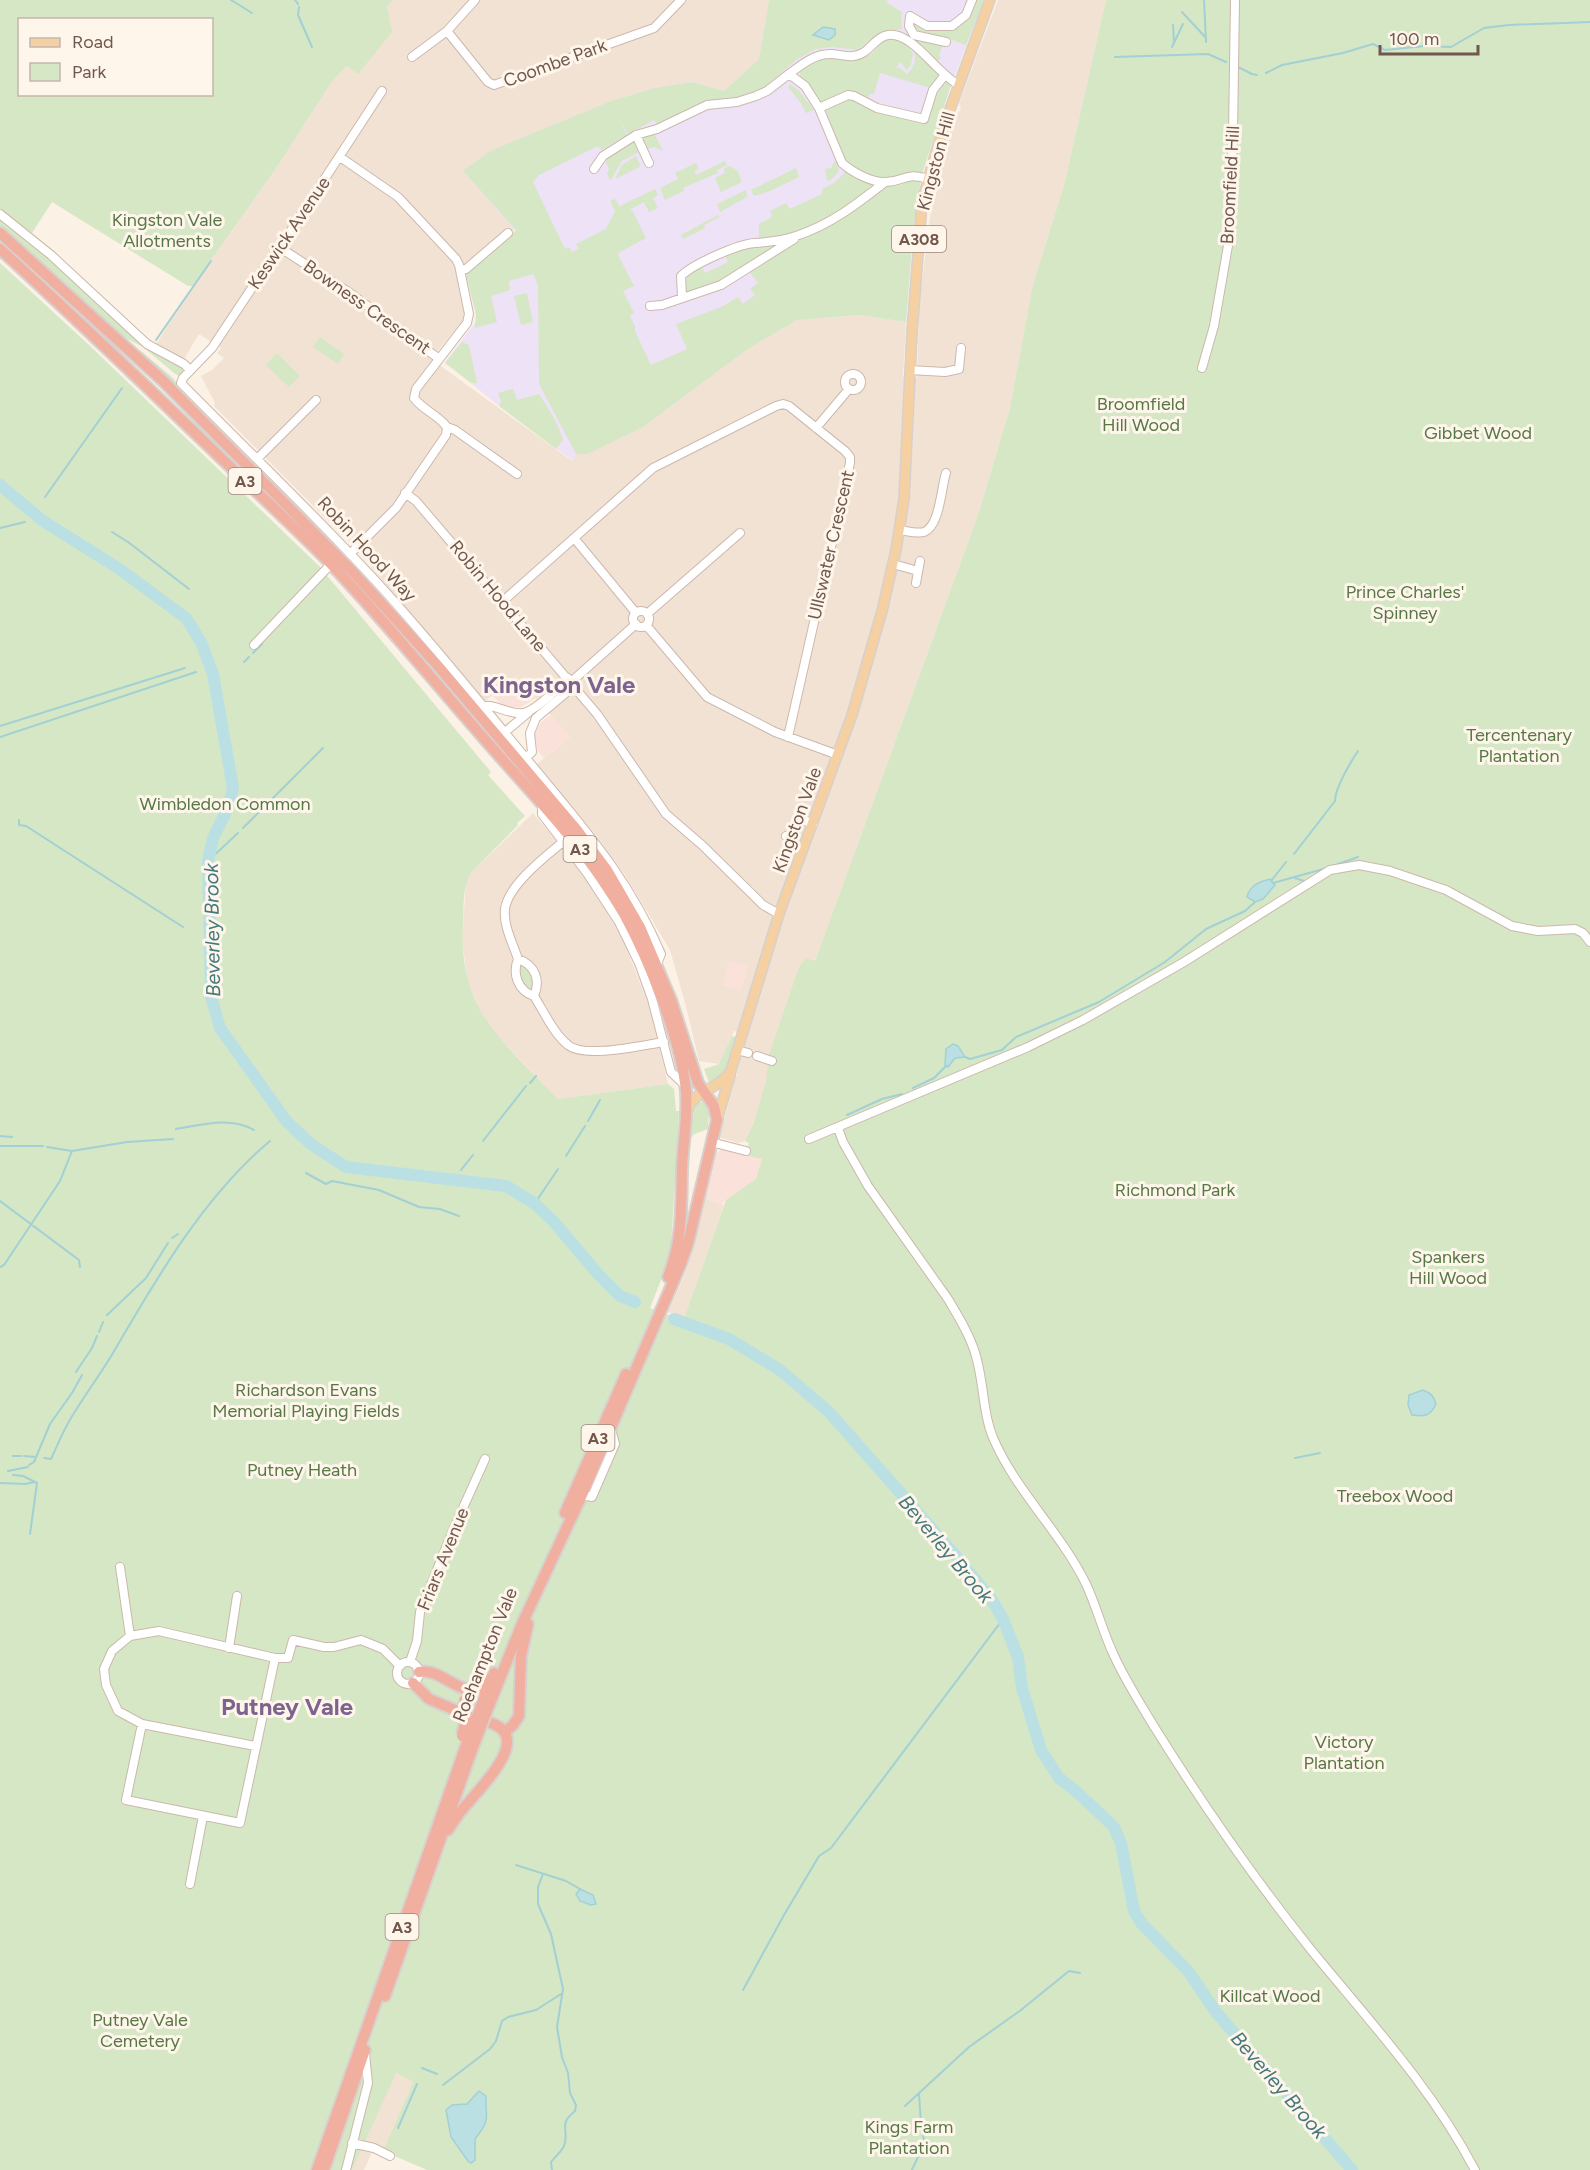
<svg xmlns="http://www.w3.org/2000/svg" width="1590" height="2170" viewBox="0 0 1590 2170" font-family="Figtree,sans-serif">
  <rect width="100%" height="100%" fill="#fbf1e5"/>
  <path fill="#f2e2d4" d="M393,0H769L759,59L724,91L692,82L654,88L611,101L464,172L515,229L466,271L456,273L465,313L462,322L431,359L572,461L576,454H588L643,427L748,349L797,320L860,315L906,322L903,376L917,378L919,304L934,186L954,116L961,110L959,103L998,0H1106L1064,185L1032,288L1010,408L978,515L767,1092L745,1141L738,1143L719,1137L748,1035L734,1031L720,1064L699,1061L686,1006L670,950L627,878L597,836L537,764L570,737L516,676L485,701L356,549L214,406L215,403L201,376L212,370L224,358L217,353L221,348L199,334L184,359L156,344L192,288L277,167L331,83L346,66L358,73L387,7Z
    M533,813L578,867L621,935L650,1008L668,1084L558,1099L494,1033L481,1012L468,982L462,941L466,882L471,873Z
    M704,1198L724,1205L684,1318L668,1312L687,1269Z
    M376,2055L396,2073L413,2082L383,2151L374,2148L364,2170H352Z"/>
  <path fill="#fae1da" d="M516,675L536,698L521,707H507L501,704L492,695Z
    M551,715L570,737L544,758L538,751L534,736L541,722Z
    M729,960L748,966L741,991L722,985Z
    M722,1149L762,1159L756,1180L721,1204L704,1198L714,1154Z"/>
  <path fill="#eee2f7" d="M769,0H984L941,111L922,174L913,232L906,322L860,315L797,320L748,349L643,427L588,454H576L573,461L499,406L445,362L477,320L466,274L516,231L463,171L490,151L611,101L654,88L692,82L724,91L759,59Z"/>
  <path fill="#d5e7c5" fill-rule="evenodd" d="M0,0H393L387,7L392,32L358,74L346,66L331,83L277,167L193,286H188L52,202L32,233L0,209ZM20,20H212V94H20Z
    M769,0H888L886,2L902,12L901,20L902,29L880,32L857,50L832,47L816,49L796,60L761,90L732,100L705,102L659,125L654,120L628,134L620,121L627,135L601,150L598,146L539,175L533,182L565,249L569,247L572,252L579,249L576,244L606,229L615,211L610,201L615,199L622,210L620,206L655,189L658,195L653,198L658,208L649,212L644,202L629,210H632L646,238L620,252L618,255L634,286L623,291L634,313L630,316L635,326V331L651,365L687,349L676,324L721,307L738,297L743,304L755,295L750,289L758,283L749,271L885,185L921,178L913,232L906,322L860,315L797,320L748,349L643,427L588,454H576L539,384L538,285L533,274L509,281L510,290L491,296L497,322L475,328L476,314L466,274L516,230L463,171L490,151L611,101L654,88L692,82L724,91L759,59Z
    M974,0H984L966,45L946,38L939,55L941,58L936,63L915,42L917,33L913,22L949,29Z
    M1106,0H1590V2170H427L383,2151L413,2082L396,2073L352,2170H0V263L89,345L319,566L491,772L488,775L525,816L517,823L518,825L471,873C462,888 464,906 463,923C458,1010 503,1042 558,1099L668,1084L674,1089L676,1111H679L671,1247L666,1267L650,1308L683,1321L726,1200L756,1179L762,1159L744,1155L749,1143L745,1141L754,1122L766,1081L769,1055L799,967L806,958L815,961L978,515L1010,408L1032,288L1064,185Z
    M887,39C899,38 908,44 913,54L911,65L907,70L900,62L896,68H900L907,74C915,66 917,59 913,49L942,75L931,88L880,73L874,94H870L868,97L857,94L822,102L818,101L800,79V71C819,49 842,65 865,57C875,54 878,44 887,39Z
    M945,79L951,85L922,174L913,173L881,179L873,177L850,167L842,153L826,110L843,100H853L923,122L934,92Z
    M790,84L799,91L814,110L806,113L801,103L788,87Z
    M653,131L663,151L655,147L646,149L641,138L642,135Z
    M634,140L641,151L622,161L610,181L607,173L609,169L606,162L607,156Z
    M636,156L641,166L615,179L622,165Z
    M835,160L839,171L832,179L827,181L825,169L831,168Z
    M725,161L727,165L717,170L718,173L683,188L684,191L665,200L660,188L678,179L675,173L696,163L699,169L694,171L696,175Z
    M729,166L737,170L742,182L721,192L715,178L725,173L724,169Z
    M796,168L799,177L770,191L754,196L751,190Z
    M846,171L879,184C849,205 798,245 759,238V224L772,217L770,211L786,203L790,209L822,194V189L834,183Z
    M746,190L747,197L720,212L717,204Z
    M718,215L719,217L704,225L705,228L683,239L681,235Z
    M0,218L50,257L141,343L180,366L183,370V373L179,376L174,373L143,347L122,336L0,226Z
    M784,242L722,282L687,293C681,280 691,272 701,266L705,273L728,262L725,255L753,245L772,246Z
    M527,293L533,322L521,325L514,296Z
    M320,337L344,354L338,364L313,347Z
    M462,342L469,345L477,383H471L445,363Z
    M137,350L141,351L173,378L182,391L180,393Z
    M277,353L300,376L289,387L266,365Z
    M513,389L517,400L539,394C549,409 558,423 563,440L556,449L499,406L501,402L498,393Z
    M521,966C530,967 534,979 532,987L530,990L522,981L520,968Z
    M732,1036L736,1037L726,1073L710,1085L704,1069L719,1064Z
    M697,1102H703L709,1110L708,1129L694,1134L691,1138L692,1110Z"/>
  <path fill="#bbe0e3" stroke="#a2d0d4" stroke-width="1.5" d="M823,27L835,29V35L829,40L813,35Z
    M1270,879L1275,885L1263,899L1255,902L1247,897C1250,885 1259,882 1270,879Z
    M953,1044L958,1046L965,1057L955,1058L948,1067L945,1065L946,1049Z
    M1423,1390C1431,1393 1434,1396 1436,1404C1431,1416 1424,1417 1412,1415L1408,1405L1409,1395Z
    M580,1889L593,1895L596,1904L591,1905L580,1901L576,1894Z
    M479,2091L486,2096C485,2120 492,2117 475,2139V2160L471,2163L468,2161L451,2137L446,2110L452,2105L467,2104Z"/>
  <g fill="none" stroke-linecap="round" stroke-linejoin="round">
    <path stroke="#a2d0d4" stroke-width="2" d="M231,0L252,13
      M295,0L298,4
      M1204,0L1206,42
      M299,7L298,15L312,47
      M1182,12L1206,38
      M1173,25L1174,43
      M1172,47L1183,24
      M1115,57L1208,54L1226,62
      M1238,67L1252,74L1257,75
      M1266,73L1282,65L1343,53L1373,44L1385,50L1425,46L1451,47L1484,28L1509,25L1590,22
      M156,340L211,261
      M45,497L122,388
      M0,528L25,522
      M112,532L128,542L189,589
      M253,653L262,644
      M244,662L249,657
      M0,726L185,668
      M0,737L196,672
      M19,820V825L26,826L183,927
      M243,828L323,748
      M1294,854L1335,801C1335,788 1350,763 1358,751
      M208,861L238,833
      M1295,878L1307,882
      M1271,881L1286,862
      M1273,883L1327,868L1358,857
      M965,1057L970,1059L1002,1050L1016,1037L1099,1002L1165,962L1206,929L1245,911L1255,902
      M530,1083L536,1076
      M913,1088L934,1078L946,1066
      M847,1115L882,1099L902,1094
      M588,1121L600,1100
      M176,1129C201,1125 230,1116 254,1130
      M0,1136L12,1137
      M483,1141L526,1086
      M0,1146H43
      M47,1147L72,1151L127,1142L173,1139
      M566,1156L585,1126
      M461,1170L473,1155
      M306,1173L326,1184L332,1181L379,1190L419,1207L440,1209L459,1216
      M0,1201L79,1260L80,1267
      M535,1203L558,1169
      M172,1238L178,1234
      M0,1267L4,1265L60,1181L72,1151
      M107,1315L146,1278L168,1243
      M99,1332L103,1322
      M76,1372L92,1348L97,1336
      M13,1456H21
      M24,1456L36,1457
      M44,1458L51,1459C57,1446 63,1431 71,1418C84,1396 100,1375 113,1353C156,1279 204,1196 270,1141
      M1295,1458L1320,1453
      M29,1465L34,1462L50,1424L72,1393L82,1375
      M8,1471L28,1467
      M13,1475L23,1476L37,1483L30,1534
      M0,1483L25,1484L35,1482
      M516,1865L566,1881L580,1889
      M543,1874L538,1887V1904L551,1934L563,1989L557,2027L562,2057L568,2073L570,2093L576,2105L575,2111C557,2125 570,2130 564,2146C561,2152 555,2157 551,2162L552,2170
      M743,1990L784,1915L819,1856L831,1848L1003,1619
      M422,2068L437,2074
      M443,2085L490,2049L496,2041L502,2021L508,2017L536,2010L561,1994
      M905,2106L969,2047L1021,2010L1069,1971L1080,1973
      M398,2128L417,2084
      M912,2170L924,2144L923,2132L925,2127L921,2124L919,2094"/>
    <path stroke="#bbe0e3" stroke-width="12" d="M0,485L43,521L118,568L186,618L201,642L213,674L233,788L228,808L213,838L208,861L211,997L220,1028L287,1122L312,1145L346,1167L506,1186L534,1203L554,1222L598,1274L620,1296L635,1302
      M674,1319L729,1339L780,1370L829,1412L956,1556L992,1600L1003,1619L1018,1657L1022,1688L1041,1750L1059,1778L1077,1792L1114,1827L1121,1843L1134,1911L1142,1924L1188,1971L1216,2012L1352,2170"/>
    <g stroke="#ccb8ac" stroke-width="10">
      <path id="minor" d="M475,0L447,31L488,82L494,85L654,28L681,0
        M946,42L914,35L909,26L910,16L927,26H952L966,15L972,0
        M412,57L447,31
        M382,91L284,241L282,249L275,253L212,348L183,378L181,383C245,448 311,511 372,577C426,635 475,697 525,757C579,823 627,874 661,954L657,964
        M819,108L848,95L854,96L877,108L924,119L933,90L945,75
        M636,135L649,163
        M340,157L398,197L456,259L459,265L469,314L467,323L416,389L414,398C423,410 438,415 447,427L446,435L396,508L350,554
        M594,169L603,156L636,135L657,129L707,105L737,102L756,96L767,91L789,74
        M928,179C904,172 906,181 886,182C872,183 852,172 842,163L819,108L805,86L789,74C801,65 814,54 830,54C838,54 846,57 853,56C869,55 874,37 888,35C912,31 937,74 959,85
        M0,214L51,255L147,344L184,364L190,370
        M282,249L350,293L438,358
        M460,270L466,269L508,233
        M682,297L681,276C693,264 738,244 755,243C770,242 782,241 796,236C830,225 857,204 885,182
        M650,306L662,305L721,285L794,239
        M1202,368L1214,326L1229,240L1233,134L1235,0
        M910,370L945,372L959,369L961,348
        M845 382a8 8 0 1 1 16 0a8 8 0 1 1-16 0Z
        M447,427L455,430L517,474
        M816,428L849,389
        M258,458L316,400
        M405,493L416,501L597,714L666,814L702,845L763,905L779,914
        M900,530C907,531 917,534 924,532C940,526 941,488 946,473
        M574,538L636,613
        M893,564L918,571
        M916,583L920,561
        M503,601L653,468L776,406L783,404L789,406L845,451L850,457V463L788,737
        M633 619a8 8 0 1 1 16 0a8 8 0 1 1-16 0Z
        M647,614L740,533
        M646,625L707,697L775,732L838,755
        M254,645L331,564
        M571,682L636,624
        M483,707C492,702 508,715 523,713C536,711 558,688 568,678
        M505,732L529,712
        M526,758L532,752L530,733L536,718L574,686
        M542,803V814L587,873L619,922L639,963L652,999L671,1072L685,1085
        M786,836L793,838L801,819L813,824
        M518,959C535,965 541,980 534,996C518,991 512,974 518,959C513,944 503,925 505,909C508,885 546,856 564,841
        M534,996C544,1012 554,1034 568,1045C585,1059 642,1045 664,1042
        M737,1050L748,1053
        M757,1056L772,1061
        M838,1128L843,1142L868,1186L948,1299C959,1318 972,1338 977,1360C984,1386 983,1415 994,1440C1017,1492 1061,1533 1086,1584C1096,1605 1102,1629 1112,1651C1123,1677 1140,1703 1155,1728C1203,1805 1255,1880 1312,1951C1371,2023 1431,2087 1475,2170
        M809,1139L1028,1047L1083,1020L1184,962L1330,870L1359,865L1390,871L1446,890L1512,926L1538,931L1575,929L1583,933L1590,942
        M711,1142L746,1151
        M582,1495L592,1497L615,1444L611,1429
        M120,1567L130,1636
        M229,1648L237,1596
        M397 1673a11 11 0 1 1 22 0a11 11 0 1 1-22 0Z
        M410,1662L417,1641L420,1612L454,1528L485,1459
        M142,1724L126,1800L240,1823L275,1658H288L293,1640L324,1647H334L361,1640L383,1649L400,1666
        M255,1746L142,1724L118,1711L106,1685L104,1669L112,1651L130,1636L159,1631L275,1658
        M190,1884L203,1816
        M352,2143L374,2148L390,2156
        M346,2170L368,2083L365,2055"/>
    </g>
    <g stroke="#d8d0cd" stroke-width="12">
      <path id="major" d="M687,1111C692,1091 720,1089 731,1071L779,914L852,715L882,611L896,550L904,499L912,332L922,202L942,131L990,0
        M717,1120L730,1076"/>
    </g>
    <g stroke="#d8d0cd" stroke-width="14">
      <path id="highway" d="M0,233L162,380L353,572L438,666L577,830L607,870L640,927L671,1000L698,1083L714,1106L717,1120L688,1243L680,1266L582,1495L521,1626L487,1711
        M0,249C75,317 148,388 221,458C259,494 297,529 333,566C382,618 427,673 474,727C526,788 584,844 624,914C649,960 681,1039 686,1091C688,1117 683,1142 682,1168C681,1208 683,1239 668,1277
        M565,1513L626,1374
        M419,1672C440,1668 455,1692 477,1690L488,1679
        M413,1683L429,1699L460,1712
        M481,1706L494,1673
        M505,1732L513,1725L519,1716L521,1656L528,1624
        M448,1830C454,1821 460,1811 468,1803C481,1787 533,1737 491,1723
        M385,1996L472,1750
        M317,2170L465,1748
        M324,2170L365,2050"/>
    </g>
    <use href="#minor" stroke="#fff" stroke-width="8"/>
    <use href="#major" stroke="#f5d0a2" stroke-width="9"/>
    <use href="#highway" stroke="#f1afa0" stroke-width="10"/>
    <g stroke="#d8d0cd" stroke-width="14" stroke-linecap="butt">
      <path id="highway-bridge" d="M462,1736L467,1713L464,1700
        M465,1748L481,1706
        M472,1750L487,1711"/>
    </g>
    <use href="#highway-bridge" stroke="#f1afa0" stroke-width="10"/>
  </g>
  <g text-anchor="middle" stroke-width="6" stroke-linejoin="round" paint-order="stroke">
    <g fill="#fef5eb" stroke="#9c867c" stroke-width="1.5">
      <rect x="892" y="226" width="54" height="26" rx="4.5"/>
      <rect x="228.5" y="468" width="33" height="26" rx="4.5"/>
      <rect x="563.5" y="836" width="33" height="26" rx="4.5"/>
      <rect x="581.5" y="1425" width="33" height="26" rx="4.5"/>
      <rect x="385.5" y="1914" width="33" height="26" rx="4.5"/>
    </g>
    <g font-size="16" font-weight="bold" fill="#72574c">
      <text x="919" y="245">A308</text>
      <text x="245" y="487">A3</text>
      <text x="580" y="855">A3</text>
      <text x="598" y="1444">A3</text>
      <text x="402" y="1933">A3</text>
    </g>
    <g font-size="18" fill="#72574c" stroke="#fef5eb">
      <text transform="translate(555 63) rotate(-20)" y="6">Coombe Park</text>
      <text transform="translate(936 161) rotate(-75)" y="6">Kingston Hill</text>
      <text transform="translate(1230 185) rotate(-87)" y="6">Broomfield Hill</text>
      <text transform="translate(289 233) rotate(-56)" y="6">Keswick Avenue</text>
      <text transform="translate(367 307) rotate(35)" y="6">Bowness Crescent</text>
      <text transform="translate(831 545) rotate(-77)" y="6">Ullswater Crescent</text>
      <text transform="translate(367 549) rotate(47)" y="6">Robin Hood Way</text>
      <text transform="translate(498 596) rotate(50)" y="6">Robin Hood Lane</text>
      <text transform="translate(797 820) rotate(-70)" y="6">Kingston Vale</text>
      <text transform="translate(443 1559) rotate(-68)" y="6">Friars Avenue</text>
      <text transform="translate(485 1655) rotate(-68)" y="6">Roehampton Vale</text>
    </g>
    <g font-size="18" fill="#577845" stroke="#fef5eb">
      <text x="167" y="226">Kingston Vale<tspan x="167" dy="21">Allotments</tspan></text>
      <text x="1141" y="410">Broomfield<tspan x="1141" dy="21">Hill Wood</tspan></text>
      <text x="1478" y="439">Gibbet Wood</text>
      <text x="1405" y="598">Prince Charles'<tspan x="1405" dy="21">Spinney</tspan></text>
      <text x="1519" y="741">Tercentenary<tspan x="1519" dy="21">Plantation</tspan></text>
      <text x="225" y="810">Wimbledon Common</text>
      <text x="1175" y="1196">Richmond Park</text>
      <text x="1448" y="1263">Spankers<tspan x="1448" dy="21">Hill Wood</tspan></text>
      <text x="306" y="1396">Richardson Evans<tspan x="306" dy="21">Memorial Playing Fields</tspan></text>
      <text x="302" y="1476">Putney Heath</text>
      <text x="1395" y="1502">Treebox Wood</text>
      <text x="1344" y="1748">Victory<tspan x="1344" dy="21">Plantation</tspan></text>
      <text x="1270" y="2002">Killcat Wood</text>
      <text x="140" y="2026">Putney Vale<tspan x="140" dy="21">Cemetery</tspan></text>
      <text x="909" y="2133">Kings Farm<tspan x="909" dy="21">Plantation</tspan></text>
    </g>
    <g font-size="20" font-style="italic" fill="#44787d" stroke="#fef5eb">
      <text transform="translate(212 930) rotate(-91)" y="7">Beverley Brook</text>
      <text transform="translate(946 1549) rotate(50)" y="7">Beverley Brook</text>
      <text transform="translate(1279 2085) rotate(49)" y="7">Beverley Brook</text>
    </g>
    <g font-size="24" font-weight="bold" fill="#7d648e" stroke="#fef5eb">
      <text x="559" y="693">Kingston Vale</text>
      <text x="287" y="1715">Putney Vale</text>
    </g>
  </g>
  <rect x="18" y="18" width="195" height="78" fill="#fef5eb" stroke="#c6b6ab" stroke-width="1.5"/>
  <rect x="30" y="38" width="30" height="9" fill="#f5d0a2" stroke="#c6b6ab" stroke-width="1.5"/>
  <text x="72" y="48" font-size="18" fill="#72574c">Road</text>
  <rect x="30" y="63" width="30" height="18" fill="#d5e7c5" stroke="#c6b6ab" stroke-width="1.5"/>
  <text x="72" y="78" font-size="18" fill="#72574c">Park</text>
  <path d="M1380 45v9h98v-9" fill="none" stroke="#72574c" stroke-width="3"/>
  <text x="1389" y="45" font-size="18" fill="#72574c" stroke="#fef5eb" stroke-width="4.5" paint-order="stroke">100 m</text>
</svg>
